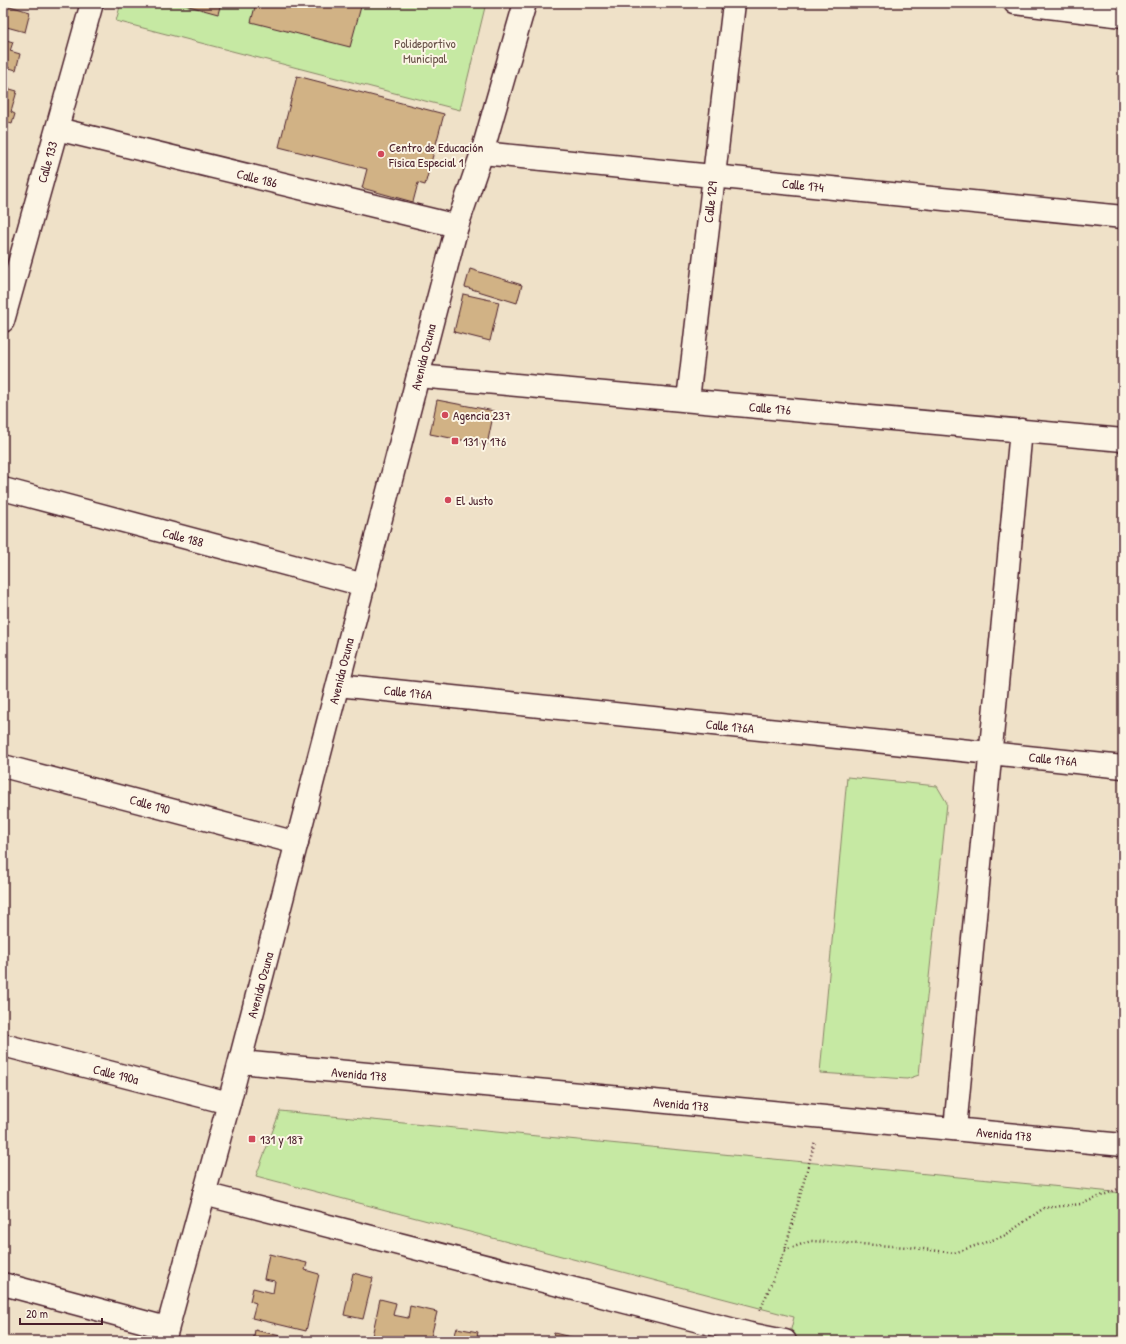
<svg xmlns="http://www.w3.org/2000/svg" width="1126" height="1344" viewBox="0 0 1126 1344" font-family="'Patrick Hand',sans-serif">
  <rect width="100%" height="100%" fill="#efe1c8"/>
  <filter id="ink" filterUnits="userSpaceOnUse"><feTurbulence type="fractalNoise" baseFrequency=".025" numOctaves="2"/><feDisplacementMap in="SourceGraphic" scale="8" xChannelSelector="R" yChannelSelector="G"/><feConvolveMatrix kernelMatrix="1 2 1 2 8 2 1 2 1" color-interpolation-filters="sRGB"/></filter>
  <g filter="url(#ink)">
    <path fill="#c6e9a3" stroke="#888467" d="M121,3H486L460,110L116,21Z
      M847,777L937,786L947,803L919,1075L907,1079L820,1073Z
      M280,1111L1123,1193V1341H788L794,1317L256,1176Z"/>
    <path fill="#d1b285" stroke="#4a1f2b" d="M178,3H221L218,14Z
      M256,3H362L350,47L251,22Z
      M3,4L30,12L25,32L3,26Z
      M3,39L13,42L10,51L20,54L16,70L3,66Z
      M297,76L444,114L425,185L418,183L413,202L362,188L367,169L279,147Z
      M3,87L17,91L11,112L15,114L12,124L3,121Z
      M470,269L522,285L517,303L465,287Z
      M463,294L499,302L490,341L454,332Z
      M437,400L494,411L487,445L430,434Z
      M269,1254L307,1263L305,1270L319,1274L306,1331L252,1318L256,1303L250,1301L253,1288L273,1293L275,1281L264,1279Z
      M353,1273L373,1278L363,1319L344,1315Z
      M380,1299L396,1303L393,1315L408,1318L410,1306L437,1312L430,1341H371Z
      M457,1328L478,1332L476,1341H453Z
      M255,1330L301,1341H253Z
      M554,1333L575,1338L574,1341H552Z
      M492,1336L514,1341H491Z"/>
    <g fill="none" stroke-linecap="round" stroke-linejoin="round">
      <g stroke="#4a1f2b" stroke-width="25">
        <path id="minor" d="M1015,3L1123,16
          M57,129L457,226
          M482,153L1123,217
          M3,321L92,3
          M418,376L1123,440
          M688,400L734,3
          M3,489L364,585
          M338,685L1123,767
          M3,766L297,843
          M3,1045L229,1103
          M955,1129L1021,430
          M204,1194L750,1334L785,1341
          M3,1284L167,1328"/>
      </g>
      <g stroke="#4a1f2b" stroke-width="25">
        <path id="secondary" d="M240,1062L1123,1145
          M164,1341L229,1103L457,226L482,153L525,3"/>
      </g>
      <path stroke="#4a1f2b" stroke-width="2.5" stroke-dasharray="1 3" stroke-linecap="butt" d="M785,1250L811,1241L908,1247L954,1253L1004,1236L1044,1208L1081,1204L1123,1187
        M760,1311L785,1250L815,1141"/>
      <use href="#minor" stroke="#fcf5e5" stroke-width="22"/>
      <use href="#secondary" stroke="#fcf5e5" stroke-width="22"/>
    </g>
  </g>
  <g fill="#d1495b" stroke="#fcf5e5" stroke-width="1.5">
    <circle cx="381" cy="154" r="4"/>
    <circle cx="445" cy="415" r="4"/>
    <rect x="451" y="437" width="8" height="8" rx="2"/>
    <circle cx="448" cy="500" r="4"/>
    <rect x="248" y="1135" width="8" height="8" rx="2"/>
  </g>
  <g text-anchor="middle" stroke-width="4" stroke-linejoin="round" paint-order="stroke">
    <g font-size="13" fill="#695249" stroke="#fcf5e5">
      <text x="425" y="48">Polideportivo<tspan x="425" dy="15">Municipal</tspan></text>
    </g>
    <g font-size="13" fill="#4a1f2b" stroke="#fcf5e5" text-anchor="start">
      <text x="389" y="152">Centro de Educación<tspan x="389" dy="15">Física Especial 1</tspan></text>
      <text x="453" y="420">Agencia 237</text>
      <text x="463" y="446">131 y 176</text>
      <text x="456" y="505">El Justo</text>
      <text x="260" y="1144">131 y 187</text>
    </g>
    <g font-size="13" fill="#4a1f2b" stroke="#fcf5e5">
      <text transform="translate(47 162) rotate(-74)" y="5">Calle 133</text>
      <text transform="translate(257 178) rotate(14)" y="5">Calle 186</text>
      <text transform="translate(803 185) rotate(6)" y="5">Calle 174</text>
      <text transform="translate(710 202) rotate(-84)" y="5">Calle 129</text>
      <text transform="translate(423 357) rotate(-76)" y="5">Avenida Ozuna</text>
      <text transform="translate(770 408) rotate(5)" y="5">Calle 176</text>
      <text transform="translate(183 537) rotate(15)" y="5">Calle 188</text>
      <text transform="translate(341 671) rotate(-76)" y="5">Avenida Ozuna</text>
      <text transform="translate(408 692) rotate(6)" y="5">Calle 176A</text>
      <text transform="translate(730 726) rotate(6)" y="5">Calle 176A</text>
      <text transform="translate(1053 759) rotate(6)" y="5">Calle 176A</text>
      <text transform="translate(150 804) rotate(15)" y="5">Calle 190</text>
      <text transform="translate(260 985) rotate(-75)" y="5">Avenida Ozuna</text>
      <text transform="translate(116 1074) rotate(14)" y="5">Calle 190a</text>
      <text transform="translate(359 1074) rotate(5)" y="5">Avenida 178</text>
      <text transform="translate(681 1104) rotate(5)" y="5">Avenida 178</text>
      <text transform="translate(1004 1134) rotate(5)" y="5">Avenida 178</text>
    </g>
  </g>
  <rect width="1126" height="1344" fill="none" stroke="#fcf5e5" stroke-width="16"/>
  <rect x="8" y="8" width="1110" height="1328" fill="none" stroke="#4a1f2b" stroke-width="1.5" filter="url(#ink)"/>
  <path d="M20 1318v6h82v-6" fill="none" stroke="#4a1f2b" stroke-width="2"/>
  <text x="26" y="1318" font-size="12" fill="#4a1f2b" stroke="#fcf5e5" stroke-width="3" paint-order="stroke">20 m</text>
</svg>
